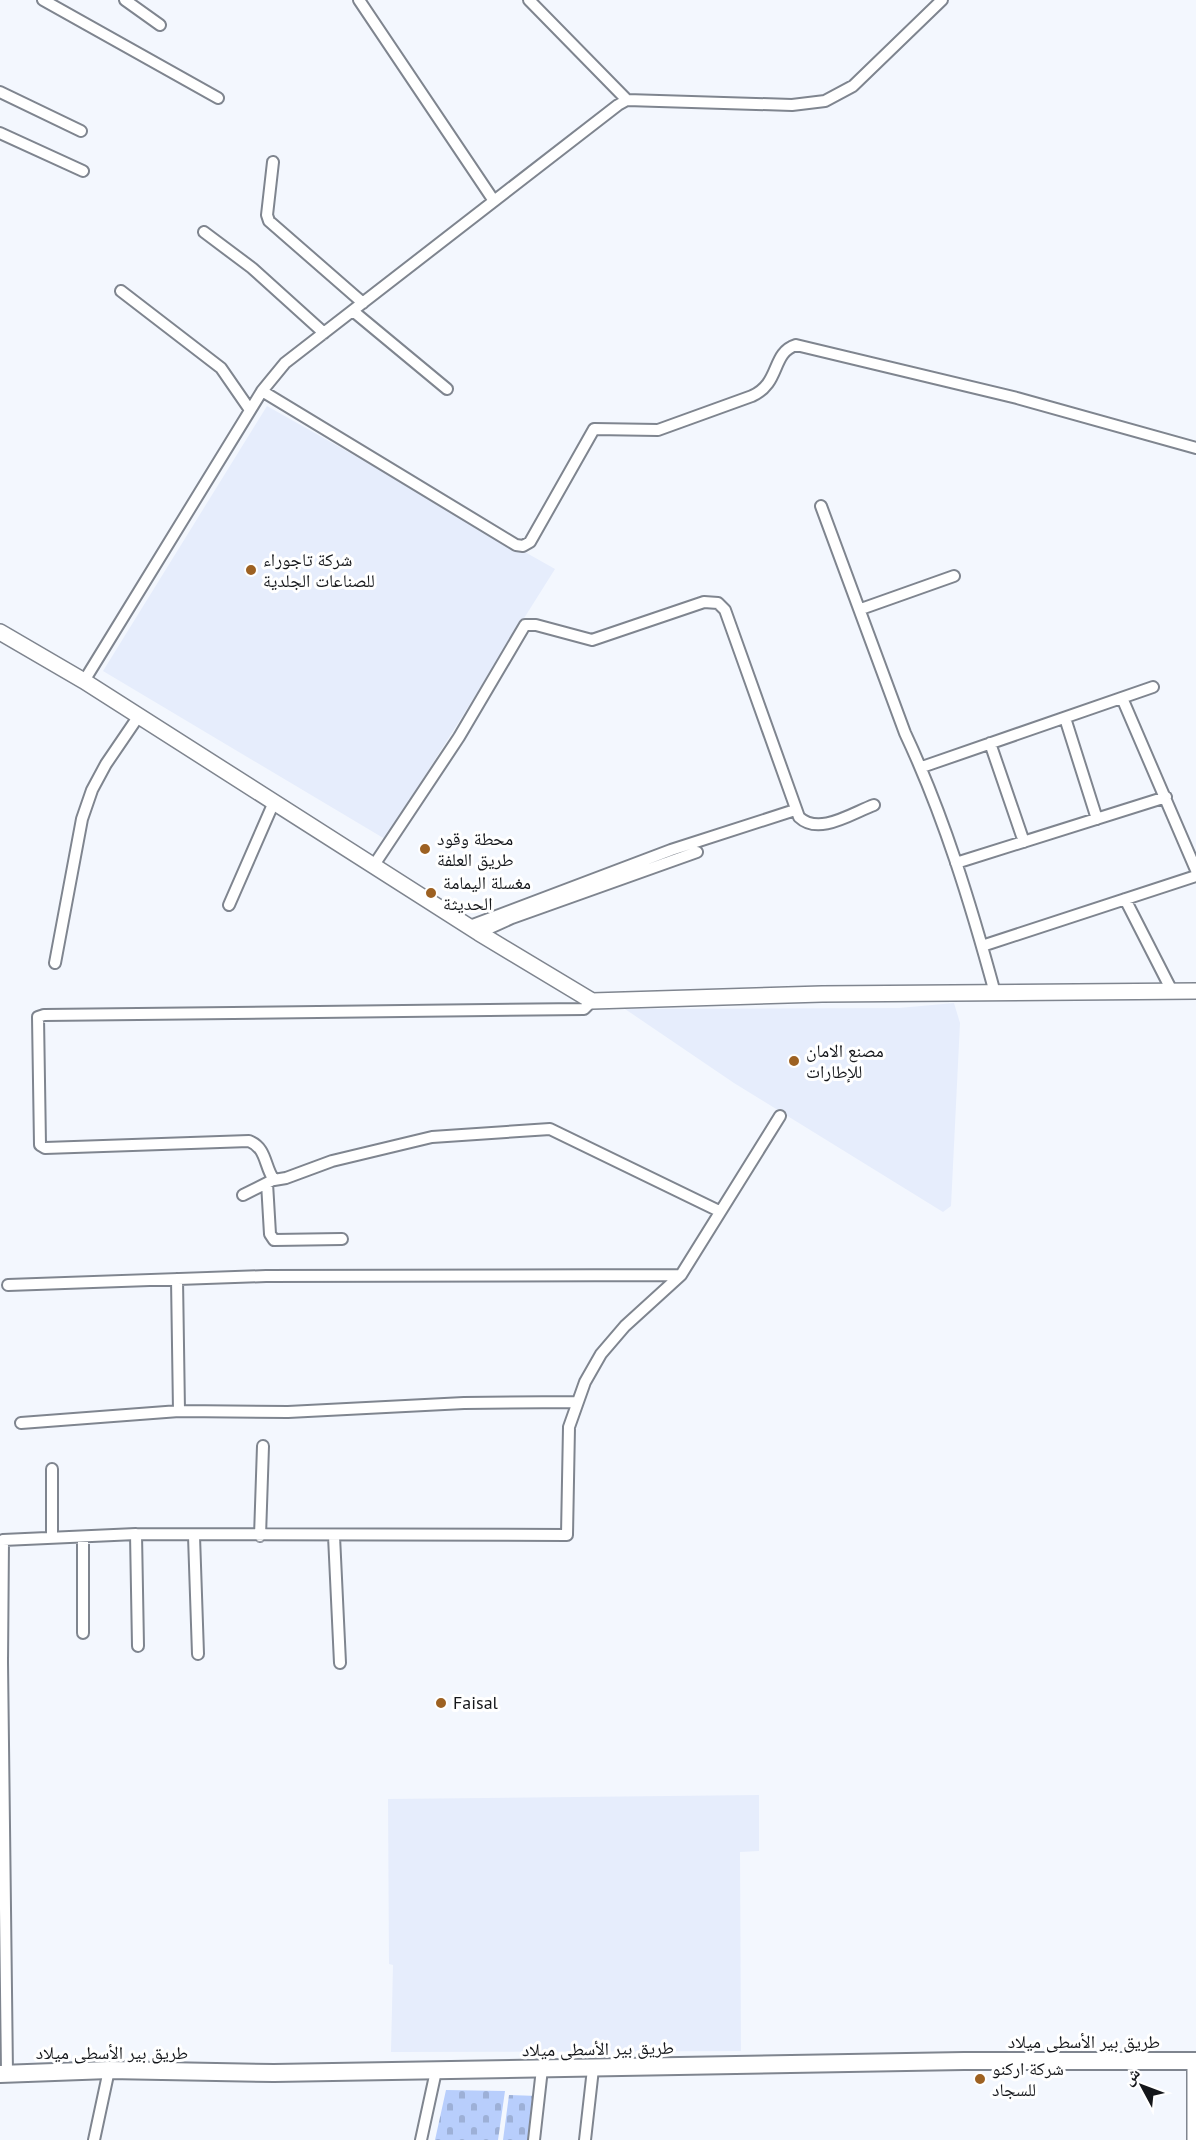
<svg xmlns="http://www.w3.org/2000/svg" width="1196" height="2140" viewBox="0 0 1196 2140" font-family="'PT Sans','Noto Naskh Arabic',sans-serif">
  <defs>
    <pattern id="cemetery-stones" width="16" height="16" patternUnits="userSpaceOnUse" patternTransform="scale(1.5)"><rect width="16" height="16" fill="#b8cefc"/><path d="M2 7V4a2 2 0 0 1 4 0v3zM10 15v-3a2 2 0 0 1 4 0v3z" fill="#9db0d7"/></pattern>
  </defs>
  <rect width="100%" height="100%" fill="#f3f7fe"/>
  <path fill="#e6edfc" d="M267,406L555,569L385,839L103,671Z
    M954,1003L960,1023L951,1206L943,1212L734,1083L625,1009L899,1008Z
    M759,1795V1851L740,1852L741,2051L391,2052L393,1965L389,1964L388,1799Z"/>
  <path fill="url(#cemetery-stones)" d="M446,2090L505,2091L498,2140H435Z
    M509,2095L538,2096L532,2140H503Z"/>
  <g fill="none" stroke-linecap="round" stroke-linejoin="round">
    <g stroke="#7f858f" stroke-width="14">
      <path id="street" d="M43,0L218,98
        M125,0L160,25
        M359,0L494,201
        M529,0L627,100
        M0,92L81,131
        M0,133L83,171
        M273,162L267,215L269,221L363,303
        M204,232L252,268L324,333
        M121,291L221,368L250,410
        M353,311L447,389
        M262,391L516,545L523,546L530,542L594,429L658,430L752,396C781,383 771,353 796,345L1017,398L1196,448
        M821,506L905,733C944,816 971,905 995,993
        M861,609L954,576
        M84,681L262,391L285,363L618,105L627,100L792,105L825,101L853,86L942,0
        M1122,698L1196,870
        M1065,718L1097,819
        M990,743L1024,842
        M922,767L1153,687
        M956,863L1166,797
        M374,865L459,737L525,625H536L592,640L704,602L718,603L725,610L799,817C819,836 852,813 874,805
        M1125,899L1172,991
        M229,905L274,802
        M470,926L671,850L795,810
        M479,933L512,918L697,852
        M982,946L1196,876
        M55,963L82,819L92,790L106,764L138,717
        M592,1001L584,1009L44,1015L38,1017L40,1145L45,1148L249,1141C267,1148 264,1166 274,1180L286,1178L332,1161L432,1137L550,1129L719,1211
        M267,1183L270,1234L274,1240L342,1239
        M243,1195L271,1181
        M177,1279L179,1411
        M8,1285L266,1276L681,1275
        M21,1423L179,1411L288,1412L464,1403L577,1402
        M136,1534L138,1646
        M52,1536V1469
        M194,1536L198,1654
        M260,1536L263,1446
        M334,1536L340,1663
        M83,1633V1538
        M7,2073L2,1662L3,1540L136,1534L567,1535L569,1427L585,1382L601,1354L625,1326L681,1275L780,1116
        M94,2140L109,2070
        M421,2140L436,2071
        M534,2140L542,2069
        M585,2140L593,2069"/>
    </g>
    <g stroke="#7f858f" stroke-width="18">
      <path id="secondary" d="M0,632L84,681L479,933L592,1001L822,994L1196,991
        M1195,2061V2140"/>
    </g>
    <g stroke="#7f858f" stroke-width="20">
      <path id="primary" d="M0,2074L109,2070L274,2073L964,2061H1196"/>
    </g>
    <use href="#street" stroke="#fff" stroke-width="10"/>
    <use href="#secondary" stroke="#fff" stroke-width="15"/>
    <use href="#primary" stroke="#fff" stroke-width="16"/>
  </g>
  <g fill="#9d6122" stroke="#fff" stroke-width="2">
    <circle cx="251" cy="570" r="6"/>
    <circle cx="425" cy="849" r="6"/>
    <circle cx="431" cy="893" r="6"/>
    <circle cx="794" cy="1061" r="6"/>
    <circle cx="441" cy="1703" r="6"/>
    <circle cx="980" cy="2079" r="6"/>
  </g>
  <g text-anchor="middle" stroke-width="6" stroke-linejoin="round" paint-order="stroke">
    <g font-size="18" fill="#14161a" stroke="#fff" text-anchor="start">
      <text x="263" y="566">شركة تاجوراء<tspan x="263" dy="21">للصناعات الجلدية</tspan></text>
      <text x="437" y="845">محطة وقود<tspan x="437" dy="21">طريق العلفة</tspan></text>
      <text x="443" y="889">مغسلة اليمامة<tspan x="443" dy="21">الحديثة</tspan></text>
      <text x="806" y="1057">مصنع الامان<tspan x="806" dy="21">للإطارات</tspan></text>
      <text x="453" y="1709">Faisal</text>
      <text x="992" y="2075">شركة اركنو<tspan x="992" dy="21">للسجاد</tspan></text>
    </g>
    <g font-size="18" fill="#14161a" stroke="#fff">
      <text x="1084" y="2048">طريق بير الأسطى ميلاد</text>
      <text transform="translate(598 2049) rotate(-1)" y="6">طريق بير الأسطى ميلاد</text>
      <text x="112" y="2059">طريق بير الأسطى ميلاد</text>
    </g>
  </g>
  <g transform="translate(1142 2086) rotate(311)" stroke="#ffffff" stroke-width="4.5" paint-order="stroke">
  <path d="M0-4.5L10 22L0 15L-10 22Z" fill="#14161a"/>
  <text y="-9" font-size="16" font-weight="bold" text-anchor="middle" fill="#14161a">ش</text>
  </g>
</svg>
